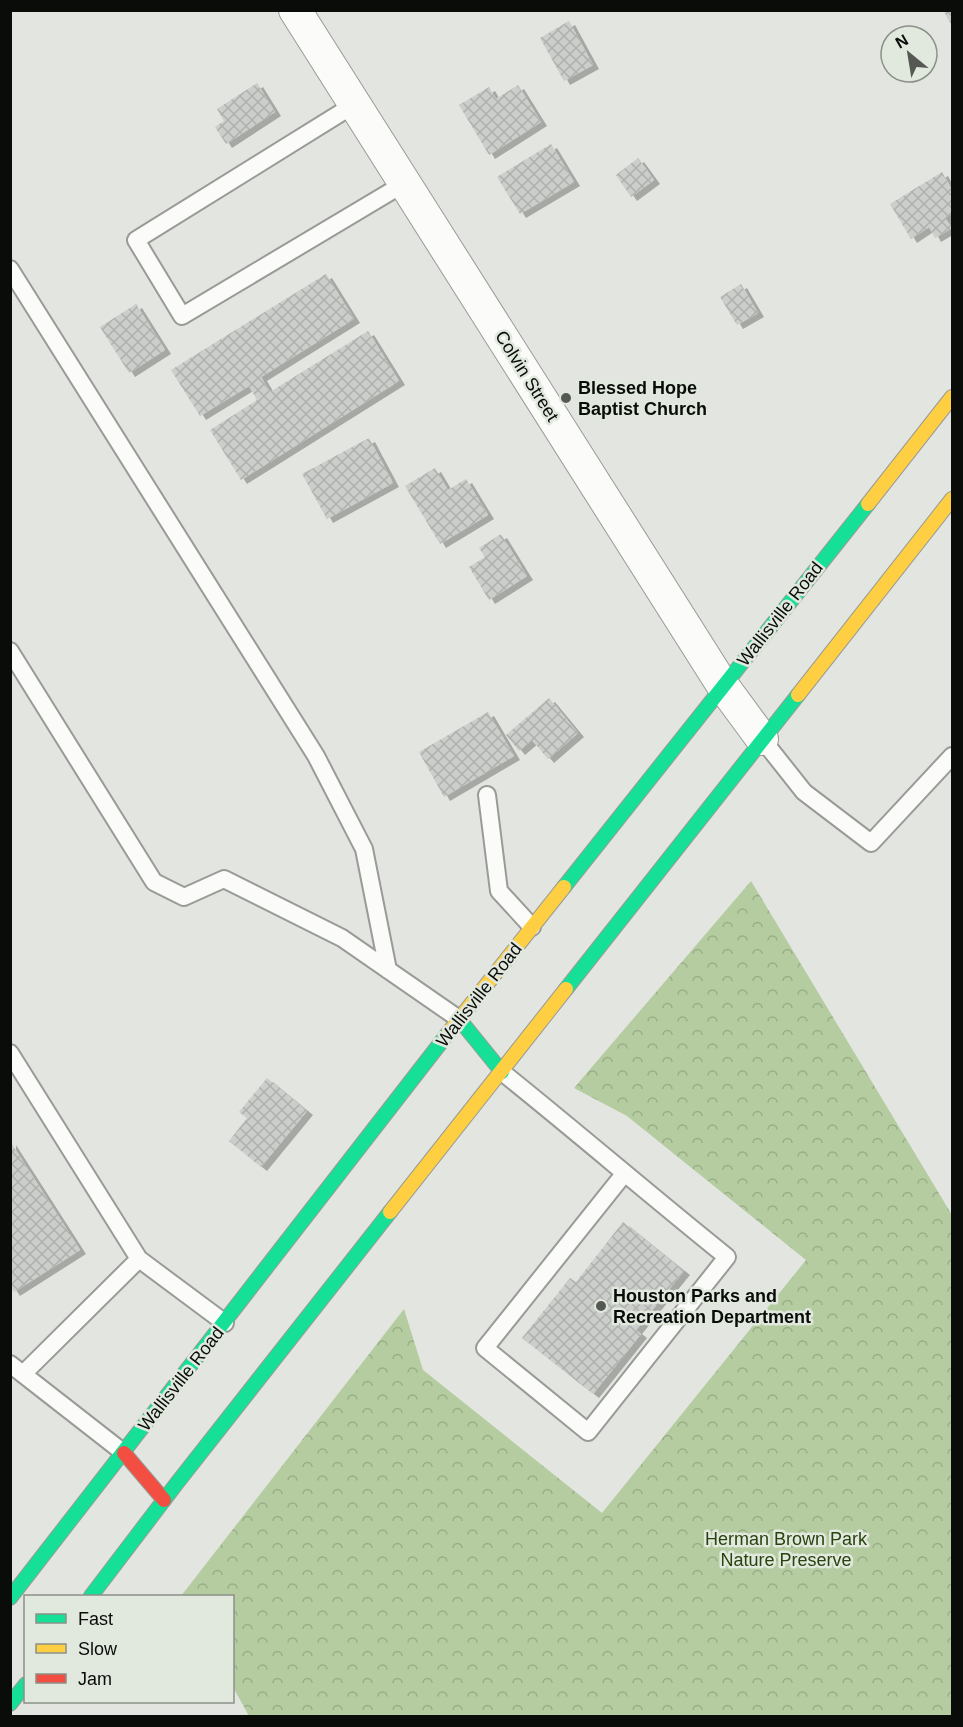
<svg xmlns="http://www.w3.org/2000/svg" width="963" height="1727" viewBox="0 0 963 1727" font-family="Arial,sans-serif">
  <defs>
    <pattern id="forest-crowns" width="20" height="18" patternUnits="userSpaceOnUse" patternTransform="scale(1.5)"><rect width="20" height="18" fill="#b4cca0"/><path d="M2 6a3 3 0 1 1 6 0M12 15a3 3 0 1 1 6 0" fill="none" stroke="#99ae88"/></pattern>
    <pattern id="building-cross-hatch" width="8" height="8" patternUnits="userSpaceOnUse" patternTransform="scale(1.5)"><rect width="8" height="8" fill="#cbceca"/><path d="M0 0l8 8M0 8l8-8" fill="none" stroke="#adb0ac"/></pattern>
    <filter id="shadow"><feDropShadow dx="6" dy="4" stdDeviation="0" flood-color="#0004"/></filter>
  </defs>
  <rect width="100%" height="100%" fill="#e2e5e0"/>
  <path fill="url(#forest-crowns)" d="M751,881L952,1215V1716H249L233,1687L232,1596H181L404,1309L423,1370L602,1513L806,1260L627,1116L574,1088Z"/>
  <path fill="url(#building-cross-hatch)" filter="url(#shadow)" d="M943,10H952V26Z
    M569,21L593,65L564,81L540,38Z
    M257,83L275,112L226,144L215,127L224,121L217,109Z
    M518,85L541,122L489,155L459,105L489,87L496,99Z
    M551,144L574,182L520,214L497,177Z
    M638,158L654,180L631,197L616,175Z
    M942,172L952,190V213L945,218L952,228L935,238L929,227L911,239L890,204Z
    M326,274L354,319L261,377L270,392L368,331L399,381L241,480L210,430L257,400L249,386L200,416L171,370Z
    M741,284L758,313L737,325L720,297Z
    M136,304L165,350L129,373L100,327Z
    M369,438L393,483L327,519L302,474Z
    M435,468L448,490L466,479L488,515L440,544L405,486Z
    M501,534L527,576L489,600L469,567L485,557L479,548Z
    M549,698L578,733L548,759L532,740L519,751L506,735Z
    M488,712L514,756L444,797L419,752Z
    M267,1078L307,1111L261,1167L229,1141L247,1118L239,1112Z
    M10,1141L80,1250L14,1292L10,1286Z
    M623,1222L684,1271L636,1330L641,1334L593,1394L522,1338L570,1278L576,1282Z"/>
  <g fill="none" stroke-linecap="round" stroke-linejoin="round">
    <g stroke="#989b96" stroke-width="20">
      <path id="lane" d="M355,104L136,240L182,316L405,183
        M10,269L316,756L364,849L388,970
        M10,651L154,882L184,897L224,879L342,938L459,1019
        M762,739L804,792L871,843L952,756
        M487,795L499,891L532,927
        M10,1053L139,1259
        M502,1072C578,1133 651,1196 727,1257L588,1432L485,1348L624,1174
        M10,1364L124,1453
        M23,1374L139,1259L225,1323"/>
    </g>
    <g stroke="#989b96" stroke-width="34">
      <path id="street" d="M295,10L723,686L762,739"/>
    </g>
    <g stroke="#989b96" stroke-width="16">
      <path id="fast" d="M564,887L868,504
        M566,989L798,695
        M459,1019L502,1072
        M91,1596L177,1483L390,1212
        M10,1598L449,1032
        M10,1704L26,1684"/>
    </g>
    <g stroke="#989b96" stroke-width="16">
      <path id="slow" d="M868,504L952,397
        M798,695L952,499
        M449,1032L564,887
        M390,1212L566,989"/>
    </g>
    <g stroke="#989b96" stroke-width="16">
      <path id="jam" d="M124,1453L164,1500"/>
    </g>
    <use href="#lane" stroke="#fbfbfa" stroke-width="16"/>
    <use href="#street" stroke="#fbfbfa" stroke-width="32"/>
    <use href="#fast" stroke="#16e098" stroke-width="14"/>
    <use href="#slow" stroke="#ffcf43" stroke-width="14"/>
    <use href="#jam" stroke="#f24e42" stroke-width="14"/>
  </g>
  <g fill="#565854" stroke="#e1e8dd" stroke-width="2">
    <circle cx="566" cy="398" r="6"/>
    <circle cx="601" cy="1306" r="6"/>
  </g>
  <g text-anchor="middle" stroke-width="5" stroke-linejoin="round" paint-order="stroke">
    <g font-size="18" fill="#0a0c09" stroke="#e1e8dd">
      <text transform="translate(527 376) rotate(58)" y="6">Colvin Street</text>
      <text transform="translate(780 614) rotate(-52)" y="6">Wallisville Road</text>
      <text transform="translate(479 995) rotate(-52)" y="6">Wallisville Road</text>
      <text transform="translate(181 1379) rotate(-52)" y="6">Wallisville Road</text>
    </g>
    <g font-size="18" font-weight="bold" fill="#0a0c09" stroke="#e1e8dd" text-anchor="start">
      <text x="578" y="394">Blessed Hope<tspan x="578" dy="21">Baptist Church</tspan></text>
      <text x="613" y="1302">Houston Parks and<tspan x="613" dy="21">Recreation Department</tspan></text>
    </g>
    <g font-size="18" fill="#29430d" stroke="#e1e8dd">
      <text x="786" y="1545">Herman Brown Park<tspan x="786" dy="21">Nature Preserve</tspan></text>
    </g>
  </g>
  <rect width="963" height="1727" fill="none" stroke="#0a0c09" stroke-width="24"/>
  <rect x="24" y="1595" width="210" height="108" fill="#e1e8dd" stroke="#8b9088" stroke-width="1.5"/>
  <rect x="36" y="1614" width="30" height="9" fill="#16e098" stroke="#8b9088" stroke-width="1.5"/>
  <text x="78" y="1625" font-size="18" fill="#0a0c09">Fast</text>
  <rect x="36" y="1644" width="30" height="9" fill="#ffcf43" stroke="#8b9088" stroke-width="1.5"/>
  <text x="78" y="1655" font-size="18" fill="#0a0c09">Slow</text>
  <rect x="36" y="1674" width="30" height="9" fill="#f24e42" stroke="#8b9088" stroke-width="1.5"/>
  <text x="78" y="1685" font-size="18" fill="#0a0c09">Jam</text>
  <g transform="translate(909 54) rotate(330)"><circle r="28" fill="#e1e8dd" stroke="#8b9088" stroke-width="1.5"/>
  <path d="M0-4.5L10 22L0 15L-10 22Z" fill="#565854"/>
  <text y="-9" font-size="16" font-weight="bold" text-anchor="middle" fill="#0a0c09">N</text>
  </g>
</svg>
